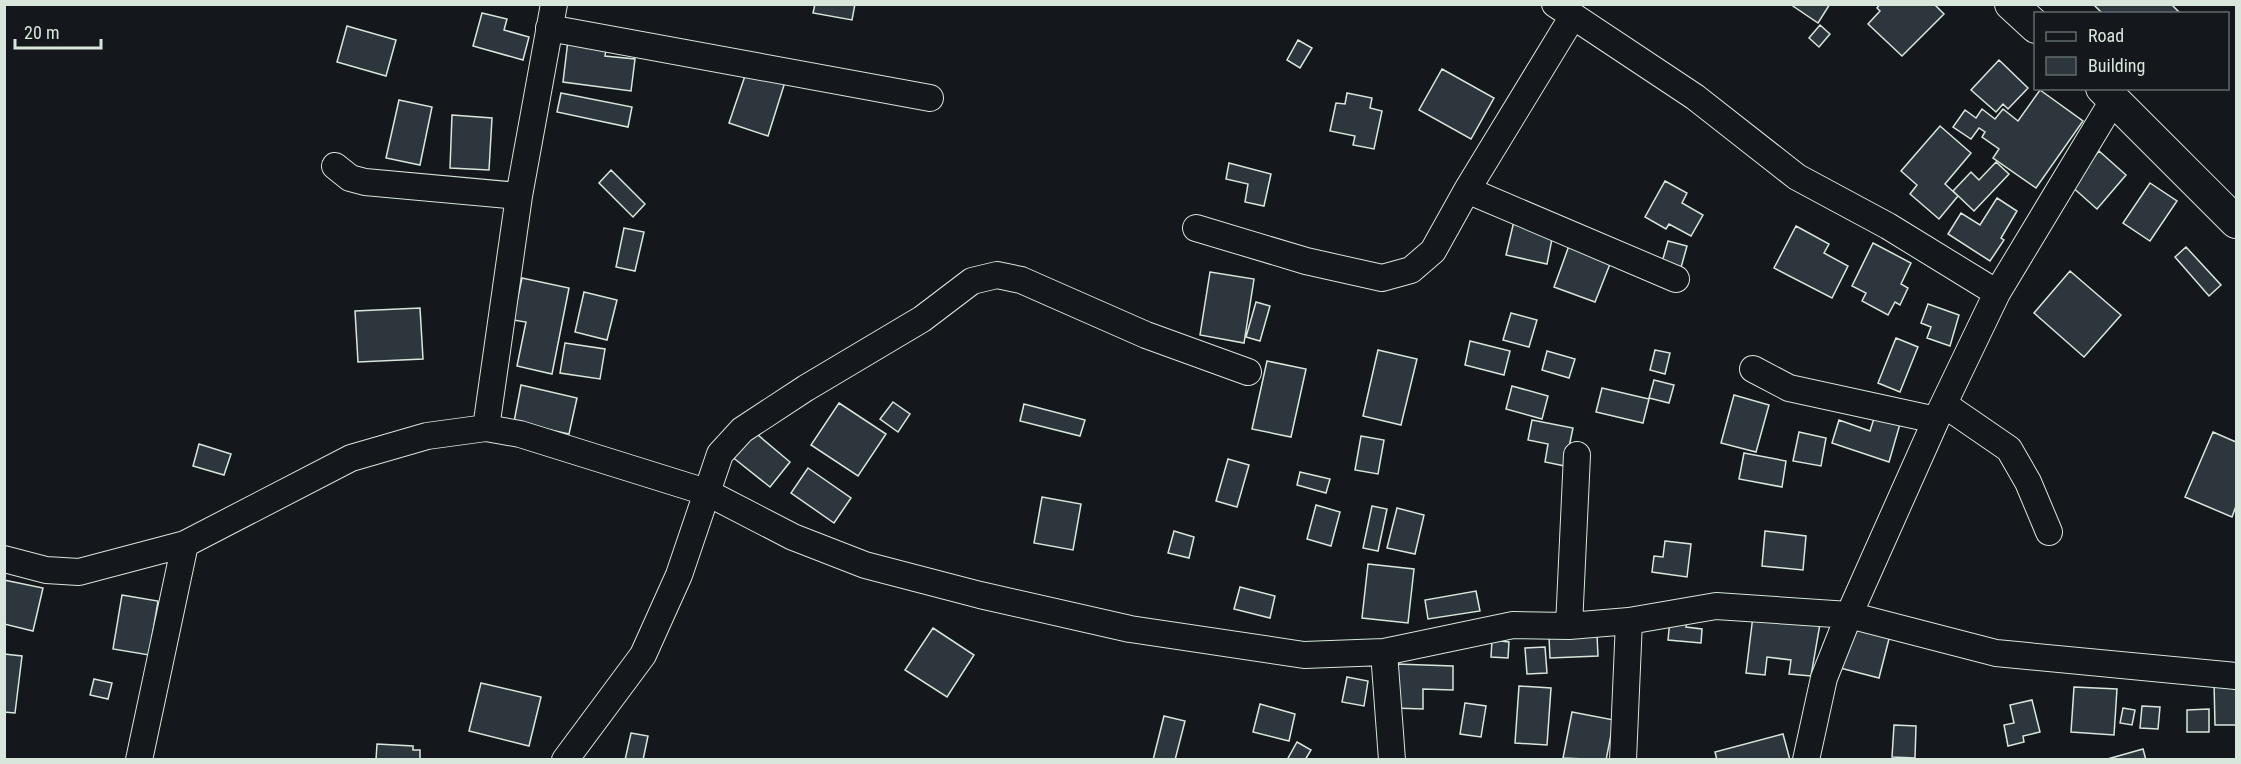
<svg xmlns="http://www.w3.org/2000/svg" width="2241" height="764" viewBox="0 0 2241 764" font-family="'Roboto Condensed',sans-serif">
  <rect width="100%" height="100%" fill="#14181c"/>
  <path fill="#2c363c" stroke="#d8e6dc" stroke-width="1.5" d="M815,4H855L852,20L813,13Z
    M1790,4H1830L1818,23Z
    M1880,4H1934L1944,14L1902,56L1868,24L1880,11L1877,8Z
    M2093,4H2171L2181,14H2103Z
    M482,13L507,19L504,30L529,37L523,60L473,46Z
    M1820,25L1830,34L1819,47L1809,38Z
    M347,26L396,40L386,76L337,62Z
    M568,40L607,44L605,56L635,59L631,91L563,82Z
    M1298,40L1312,48L1300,68L1287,60Z
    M1999,60L2028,88L2008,109L2003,104L1996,112L1971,90Z
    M1442,69L1494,98L1471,139L1419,110Z
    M747,70L785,82L768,136L729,123Z
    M2040,90L2083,121L2036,188L1993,158L1999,149L1982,137L1985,132L1979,128L1971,139L1953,127L1965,110L1976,118L1982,109L1995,119L2003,109L2018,121Z
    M561,93L632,107L628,127L557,112Z
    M1347,93L1372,98L1370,108L1382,111L1374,149L1353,145L1355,136L1330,131L1336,103L1345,104Z
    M399,100L432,107L420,165L386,158Z
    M452,115L492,118L489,170L450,168Z
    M1940,126L1971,153L1945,184L1958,196L1939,219L1910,194L1917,185L1901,171Z
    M2099,151L2126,175L2097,209L2070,185Z
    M1996,162L2009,174L1974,211L1953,191L1971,172L1979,180Z
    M1229,163L1271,174L1264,206L1245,202L1248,184L1226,179Z
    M611,170L645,204L633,217L599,183Z
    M1665,181L1687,193L1682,203L1703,215L1691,236L1669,224L1666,229L1645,217Z
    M2150,183L2177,201L2150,241L2123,223Z
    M1997,198L2017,211L2001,238L2004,240L1990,261L1948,234L1961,213L1980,225Z
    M1514,221L1554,229L1547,264L1506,255Z
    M1796,226L1829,244L1824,253L1848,266L1832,298L1774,268Z
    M624,228L644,232L635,271L616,267Z
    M1668,241L1687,246L1680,271L1661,266Z
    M1570,243L1612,259L1595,302L1554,287Z
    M1873,243L1911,263L1901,284L1908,288L1900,305L1895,302L1888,315L1862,301L1866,293L1852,286Z
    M2186,247L2221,285L2209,296L2175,257Z
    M2070,271L2121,315L2084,357L2034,313Z
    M1210,272L1254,279L1244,343L1200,335Z
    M522,278L569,288L552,374L517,366L526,322L513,320Z
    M584,292L617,300L607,340L575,332Z
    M1256,302L1270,306L1260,341L1246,337Z
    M1928,304L1959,315L1950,346L1927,338L1931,327L1921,323Z
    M420,308L423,359L358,362L355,311Z
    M1511,313L1537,320L1529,347L1503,340Z
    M1896,338L1918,347L1900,392L1878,383Z
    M1470,341L1510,351L1504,375L1465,365Z
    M565,343L605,349L600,379L560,373Z
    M1378,350L1417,359L1401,425L1363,416Z
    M1655,350L1670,353L1665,374L1650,370Z
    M1547,351L1575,359L1569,378L1542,370Z
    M1267,361L1306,369L1291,437L1252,429Z
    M1654,380L1674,385L1669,403L1649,398Z
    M521,385L577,398L569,434L514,422Z
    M1512,386L1548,396L1542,419L1506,409Z
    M1602,388L1649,399L1643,423L1596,412Z
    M1734,395L1769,405L1756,452L1721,443Z
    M893,402L910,414L898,432L880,419Z
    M839,403L886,434L858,476L811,445Z
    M1024,404L1085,420L1080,436L1020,421Z
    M1877,409L1902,417L1889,462L1832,443L1839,420L1870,431Z
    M1532,420L1573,428L1565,466L1545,462L1548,444L1528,440Z
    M752,430L790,462L770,487L731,456Z
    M1799,432L1826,438L1821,466L1793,461Z
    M2213,432L2236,442V506L2232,517L2185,497Z
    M1361,436L1384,440L1378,474L1355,470Z
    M199,444L231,454L224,475L193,466Z
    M1744,453L1786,461L1782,487L1739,479Z
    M1228,459L1249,465L1237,507L1216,501Z
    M808,468L851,498L834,523L791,493Z
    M1300,472L1330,479L1326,493L1297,485Z
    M1042,497L1081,504L1073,550L1034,543Z
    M1316,505L1340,512L1331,546L1307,539Z
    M1372,506L1387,509L1378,551L1363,548Z
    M1397,508L1424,515L1415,554L1387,548Z
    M1174,531L1194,537L1189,558L1168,553Z
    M1765,531L1806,536L1803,570L1762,566Z
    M1665,541L1691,544L1687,577L1652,572L1654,556L1663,557Z
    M1368,564L1414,569L1408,623L1362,618Z
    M4,580L43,588L33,631L4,624Z
    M1240,587L1275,596L1270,618L1234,609Z
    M1476,591L1480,611L1428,619L1425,600Z
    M122,595L158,601L149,655L113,649Z
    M1753,616L1820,624L1811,676L1789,674L1791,660L1767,657L1765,675L1746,673Z
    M1670,620L1687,621L1686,627L1702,629L1701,643L1668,640Z
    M1850,625L1890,635L1879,678L1840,668Z
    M933,628L974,655L947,697L905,670Z
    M1597,635L1598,656L1550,658L1549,637Z
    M1492,640L1509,642L1508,658L1491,657Z
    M1545,647L1547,673L1527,674L1525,648Z
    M4,654L22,656L15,713L4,712Z
    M1396,664L1453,666V690L1423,689V709L1394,708Z
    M1347,677L1368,681L1364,706L1342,702Z
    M94,679L112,683L108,699L90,695Z
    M2236,681V725H2215L2214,682Z
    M481,683L541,697L529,746L469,731Z
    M1519,686L1551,688L1547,745L1515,743Z
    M2074,687L2117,689L2114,735L2071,732Z
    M2032,700L2040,732L2023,736L2024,742L2008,746L2004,725L2014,723L2010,705Z
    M1465,703L1486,706L1481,737L1460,734Z
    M1260,704L1295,714L1289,741L1253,732Z
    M2142,706L2160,707L2158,729L2140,728Z
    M2123,708L2135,710L2132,725L2120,723Z
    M2209,709V732H2187V710Z
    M1572,712L1614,720L1606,760L1563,758Z
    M1164,716L1185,721L1175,760H1153Z
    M1894,725L1916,726L1915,758L1892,757Z
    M631,733L648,736L643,760H625Z
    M1783,734L1790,760H1717L1715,752Z
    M1297,742L1311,750L1305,760H1287Z
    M377,744L413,746V750H420V760H376Z
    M2143,749L2146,760H2104Z"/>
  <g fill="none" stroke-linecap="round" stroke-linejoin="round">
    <g stroke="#d8e6dc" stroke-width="28">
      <path id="minor" d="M1555,4L1695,97L1797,177L1888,226L1997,293
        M549,28L930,98
        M335,166L350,178L365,182L519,196
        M1467,190L1676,279
        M1196,228L1306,261L1382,278L1411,270L1433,251L1467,190L1573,16
        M1753,369L1789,388L1936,420
        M1945,405L2009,449L2028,482L2049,532
        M486,428L519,196L554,4
        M4,559L46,570L79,572L185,544L351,458L427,436L486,428L520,434L706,492L793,537L865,565L980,595L1130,629L1304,655L1384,652L1513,625L1569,626L1629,621L1716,606L1849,615L1996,653L2236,676
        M1569,626L1577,455
        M1384,652L1392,760
        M139,760L185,544
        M565,760L643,655L679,575L720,454L742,430L806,388L922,319L972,281L997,275L1021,280L1146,335L1248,372
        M1623,760L1629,621
        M1806,760L1824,678L1849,615L1936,420L1997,293L2114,99"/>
    </g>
    <g stroke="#d8e6dc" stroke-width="34">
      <path id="tertiary" d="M2011,4L2036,27
        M2102,88L2236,222"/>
    </g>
    <use href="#minor" stroke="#14181c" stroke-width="26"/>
    <use href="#tertiary" stroke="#14181c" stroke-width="32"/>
  </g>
  <rect width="2241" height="764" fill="none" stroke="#d8e6dc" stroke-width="12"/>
  <rect x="2034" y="12" width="195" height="78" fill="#14181c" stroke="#626a69" stroke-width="1.5"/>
  <rect x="2046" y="32" width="30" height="9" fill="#14181c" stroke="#626a69" stroke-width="1.5"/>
  <text x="2088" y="42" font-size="18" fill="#d8e6dc">Road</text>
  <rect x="2046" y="57" width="30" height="18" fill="#2c363c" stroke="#626a69" stroke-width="1.5"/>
  <text x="2088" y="72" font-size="18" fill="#d8e6dc">Building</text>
  <path d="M15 39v9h86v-9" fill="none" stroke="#d8e6dc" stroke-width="3"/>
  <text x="24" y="39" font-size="18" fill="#d8e6dc" stroke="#14181c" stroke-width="4.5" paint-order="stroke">20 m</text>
</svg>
